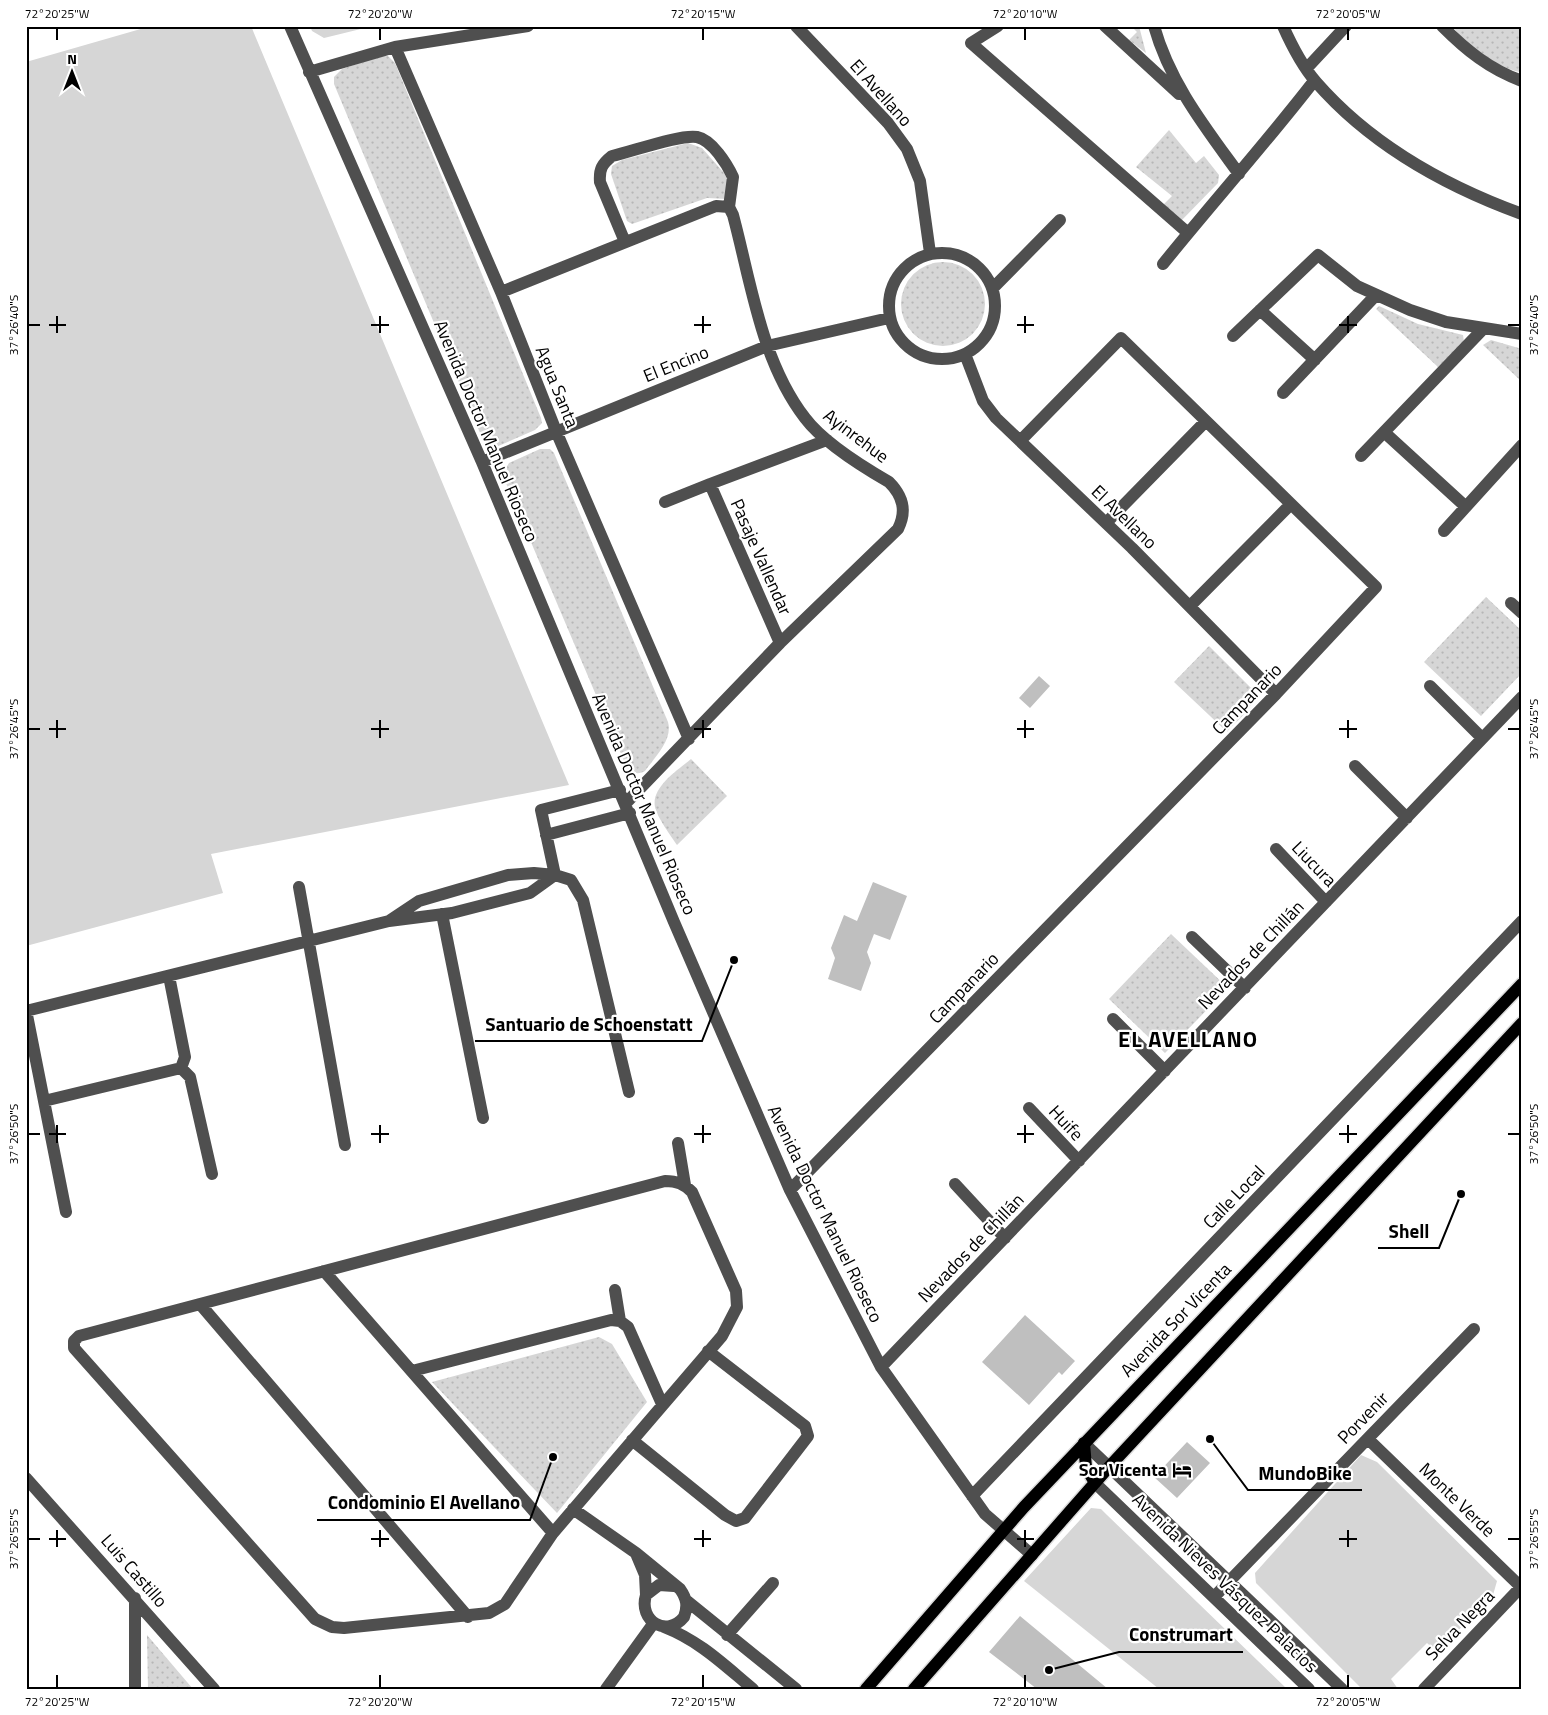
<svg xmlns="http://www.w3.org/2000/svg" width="1548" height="1715" viewBox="0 0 1548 1715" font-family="'Titillium Web',sans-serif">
  <defs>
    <pattern id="park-dots" width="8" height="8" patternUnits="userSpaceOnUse" patternTransform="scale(1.25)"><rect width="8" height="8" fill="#d6d6d6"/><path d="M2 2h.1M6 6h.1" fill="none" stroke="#b6b6b6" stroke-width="1.8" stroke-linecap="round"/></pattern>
  </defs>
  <rect width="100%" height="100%" fill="#fff"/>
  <path fill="#d6d6d6" d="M151,26H251L569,785L211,854L223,893L26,946V62Z
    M310,26H373L324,38L312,31Z
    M1361,1455L1377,1462L1497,1581L1493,1595L1437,1652L1427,1643L1391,1679L1398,1689H1362L1256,1583L1255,1573Z
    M1091,1508L1101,1509L1107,1515L1287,1689H1159L1024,1581Z"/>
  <path fill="url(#park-dots)" d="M1131,26H1139L1146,53L1129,40L1137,32Z
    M1454,26H1522V72C1506,72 1457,42 1454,26Z
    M381,56H388L395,63L541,418L542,423L535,430L496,447H490L483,440L334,84V77L342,69Z
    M1169,130L1196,163L1204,156L1219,175L1218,183L1181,221L1162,206L1172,196L1136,167Z
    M688,143L702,148L724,173L729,182L727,199L707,198L632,224L627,221L611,174L612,166L622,160Z
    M901 304a42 42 0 1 1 84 0a42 42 0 1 1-84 0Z
    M1379,306L1418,324L1463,335L1464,342L1438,367L1376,309Z
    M1491,340L1522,349V382L1483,345Z
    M540,449H550L554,453L668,722C673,740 655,757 645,771C638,775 633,773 627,768L505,481L506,468L509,463Z
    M1486,597L1522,631V673L1481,716L1424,662Z
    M1209,646L1253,690C1259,705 1236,721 1227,732L1174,682Z
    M691,759L727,796L677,845C671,836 657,817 655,807C651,787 678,770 691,759Z
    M1171,934L1228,988L1165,1053L1109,999Z
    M599,1337L612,1344L647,1402L557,1513L432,1382Z
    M147,1635L193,1689H148Z"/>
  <path fill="#bfbfbf" d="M1039,676L1050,686L1030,708L1019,698Z
    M873,882L907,896L890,940L874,934L867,952L871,963L861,991L828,979L835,958L831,948L844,915L857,921Z
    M1025,1315L1075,1361L1062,1375L1059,1372L1029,1405L982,1362Z
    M1187,1442L1210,1463L1177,1498L1154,1477Z
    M1020,1616L1108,1689H1037L989,1652Z"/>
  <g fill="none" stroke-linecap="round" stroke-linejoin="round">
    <g stroke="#dbdbdb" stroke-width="15">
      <path id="major" d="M1084,1443L1086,1467L1095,1483
        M866,1689L1024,1507L1522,984
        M914,1689L1108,1468L1522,1023"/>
    </g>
    <path stroke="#4f4f4f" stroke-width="12" d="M290,26L482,462L674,922L790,1190L881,1367L985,1514L1032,1555
      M796,26L888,123L907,149L920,181L930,253
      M998,26L971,43L1188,233
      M1105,26L1179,94
      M1154,26C1170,83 1205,127 1239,174
      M1283,26C1291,44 1303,67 1316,82C1370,144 1445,186 1522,214
      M1442,26C1466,50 1489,69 1522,81
      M395,47L501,292L556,431L689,739
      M1307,68L1346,26
      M309,72L395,47L528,26
      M625,242L600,182C599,169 602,164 612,156C631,152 680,134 697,137C712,140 727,164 733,177L729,207
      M889 306a53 53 0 1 1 106 0a53 53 0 1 1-106 0Z
      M1163,264C1213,202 1266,143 1314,81
      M993,288L1060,220
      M501,292L716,206L729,207L733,215C751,282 761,361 805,418C823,442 863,467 889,482C903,496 907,511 898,529L780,643L626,803
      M1260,310L1315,360
      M1233,336L1318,255L1357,286L1410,310L1446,322L1522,334
      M965,354L983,401L996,418L1132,548L1276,694
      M1283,393L1376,295
      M1384,432L1466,507
      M1361,456L1484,328
      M482,462L767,346L889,318
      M665,502L710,484
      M1106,523L1206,421
      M1444,531L1522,445
      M1511,603L1522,613
      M1190,606L1291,504
      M780,643L710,484L827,440
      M1430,686L1482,738
      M1355,766L1407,818
      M546,835L630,813
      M1276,849L1326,902
      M555,875L530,893L452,913L389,921L419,901L508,875L534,873L555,875L571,880L583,900L629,1092
      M555,875L541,810L620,790
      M299,887L345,1145
      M442,914L483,1118
      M1192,937L1245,988
      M169,976L185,1057L181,1068
      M26,1010L66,1212
      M26,1011L389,921
      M1113,1019L1165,1071
      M44,1101L181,1068L190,1077L212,1174
      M1029,1108L1079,1161
      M678,1143L685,1185
      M665,1181C677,1181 684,1184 692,1192L736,1291L737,1307L722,1336L553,1533L505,1604L489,1613L344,1628L332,1627L315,1619L74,1348V1341L79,1336Z
      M955,1184L1005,1238
      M790,1190L1276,694L1376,587L1121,338L1020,441
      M324,1271L553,1533
      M615,1290L620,1321
      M200,1304L468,1617
      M881,1367L1522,697
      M412,1371L611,1320L620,1321L628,1327L662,1404
      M1368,1439L1521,1587
      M632,1440L725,1515L736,1521L745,1518L808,1436L805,1426L708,1351
      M1084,1443L1342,1689
      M26,1478L214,1689
      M1095,1483L1309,1689
      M972,1496L1522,921
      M573,1509L636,1553L680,1589C687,1599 688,1606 684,1617C667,1638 638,1621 646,1595L659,1585L674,1586
      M637,1556L645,1575L646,1595
      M1214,1597L1474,1329
      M687,1601L796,1689
      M664,1627C700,1641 724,1665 753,1689
      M727,1635L773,1583
      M135,1689V1598
      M606,1689L653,1624
      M1424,1689L1522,1586"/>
    <use href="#major" stroke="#000" stroke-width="12"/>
  </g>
  <path fill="none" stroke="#000" stroke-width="2" d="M57,28V40M380,28V40M703,28V40M1025,28V40M1348,28V40M57,316V333M380,316V333M703,316V333M1025,316V333M1348,316V333M28,325H40M49,325H66M371,325H389M694,325H711M1017,325H1034M1339,325H1357M1508,325H1520M57,720V738M380,720V738M703,720V738M1025,720V738M1348,720V738M28,729H40M49,729H66M371,729H389M694,729H711M1017,729H1034M1339,729H1357M1508,729H1520M57,1125V1143M380,1125V1143M703,1125V1143M1025,1125V1143M1348,1125V1143M28,1134H40M49,1134H66M371,1134H389M694,1134H711M1017,1134H1034M1339,1134H1357M1508,1134H1520M57,1530V1547M380,1530V1547M703,1530V1547M1025,1530V1547M1348,1530V1547M28,1539H40M49,1539H66M371,1539H389M694,1539H711M1017,1539H1034M1339,1539H1357M1508,1539H1520M57,1675V1688M380,1675V1688M703,1675V1688M1025,1675V1688M1348,1675V1688"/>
  <defs>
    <g id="hotel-bare" transform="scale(1.5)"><path d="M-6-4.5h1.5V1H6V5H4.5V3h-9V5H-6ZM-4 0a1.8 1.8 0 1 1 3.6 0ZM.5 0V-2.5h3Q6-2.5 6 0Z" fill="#000" stroke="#fff" stroke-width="2.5" paint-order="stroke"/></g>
  </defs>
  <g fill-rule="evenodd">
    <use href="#hotel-bare" x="1182" y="1470"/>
  </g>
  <g text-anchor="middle" stroke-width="4.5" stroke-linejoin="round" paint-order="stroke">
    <g font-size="18" fill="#000" stroke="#fff">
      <text transform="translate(881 93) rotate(48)" y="6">El Avellano</text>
      <text transform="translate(676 364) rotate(-22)" y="6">El Encino</text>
      <text transform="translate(557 387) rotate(68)" y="6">Agua Santa</text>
      <text transform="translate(486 431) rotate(67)" y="6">Avenida Doctor Manuel Rioseco</text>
      <text transform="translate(856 436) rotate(37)" y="6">Ayinrehue</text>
      <text transform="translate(1124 517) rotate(44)" y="6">El Avellano</text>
      <text transform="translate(761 557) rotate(66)" y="6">Pasaje Vallendar</text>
      <text transform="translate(1247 699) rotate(-46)" y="6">Campanario</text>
      <text transform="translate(644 804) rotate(67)" y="6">Avenida Doctor Manuel Rioseco</text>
      <text transform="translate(1314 864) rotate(46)" y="6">Liucura</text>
      <text transform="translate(1251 955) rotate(-46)" y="6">Nevados de Chillán</text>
      <text transform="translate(964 988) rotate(-46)" y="6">Campanario</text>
      <text transform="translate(1066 1123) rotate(47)" y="6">Huife</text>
      <text transform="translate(1234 1197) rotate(-46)" y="6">Calle Local</text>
      <text transform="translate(825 1214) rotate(64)" y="6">Avenida Doctor Manuel Rioseco</text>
      <text transform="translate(971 1248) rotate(-46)" y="6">Nevados de Chillán</text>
      <text transform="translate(1176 1320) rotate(-46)" y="6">Avenida Sor Vicenta</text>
      <text transform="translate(1363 1418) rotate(-46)" y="6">Porvenir</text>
      <text transform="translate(1457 1500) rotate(44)" y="6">Monte Verde</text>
      <text transform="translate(134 1571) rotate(49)" y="6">Luis Castillo</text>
      <text transform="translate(1225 1583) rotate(44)" y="6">Avenida Nieves Vásquez Palacios</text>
      <text transform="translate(1460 1625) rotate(-46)" y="6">Selva Negra</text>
    </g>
    <g font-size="18" font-weight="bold" fill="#000" stroke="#fff" text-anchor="end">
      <text x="1167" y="1476">Sor Vicenta</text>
    </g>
    <g font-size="22" font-weight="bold" letter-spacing="1" fill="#000" stroke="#fff">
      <text x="1188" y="1047">EL AVELLANO</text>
    </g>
  </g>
  <path fill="none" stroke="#000" stroke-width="2" d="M734 960L702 1041H475M1461 1194L1439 1248H1378M1210 1439L1248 1490H1362M553 1457L530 1520H317M1049 1670L1119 1652H1243"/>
  <g fill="#000" stroke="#fff" stroke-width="2">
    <circle cx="734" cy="960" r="5"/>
    <circle cx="1461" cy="1194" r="5"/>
    <circle cx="1210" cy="1439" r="5"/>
    <circle cx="553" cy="1457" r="5"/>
    <circle cx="1049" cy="1670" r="5"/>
  </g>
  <g font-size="19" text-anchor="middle" font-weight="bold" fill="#000" stroke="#fff" stroke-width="4.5" stroke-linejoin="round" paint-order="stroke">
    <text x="589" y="1031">Santuario de Schoenstatt</text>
    <text x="1409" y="1238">Shell</text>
    <text x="1305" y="1480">MundoBike</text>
    <text x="424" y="1509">Condominio El Avellano</text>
    <text x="1181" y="1641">Construmart</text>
  </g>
  <rect width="1548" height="1715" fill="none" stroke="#ffffff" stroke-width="55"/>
  <g transform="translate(72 72)" stroke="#ffffff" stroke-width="4" paint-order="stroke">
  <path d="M0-4L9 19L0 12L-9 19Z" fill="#000000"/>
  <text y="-8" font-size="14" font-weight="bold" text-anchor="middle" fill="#000000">N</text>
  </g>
  <rect x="28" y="28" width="1492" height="1660" fill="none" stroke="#000" stroke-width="2"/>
  <g font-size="12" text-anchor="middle" fill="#000">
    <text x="57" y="18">72°20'25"W</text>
    <text x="380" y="18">72°20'20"W</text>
    <text x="703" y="18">72°20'15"W</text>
    <text x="1025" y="18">72°20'10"W</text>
    <text x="1348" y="18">72°20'05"W</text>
    <text transform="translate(14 325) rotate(-90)" y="4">37°26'40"S</text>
    <text transform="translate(1534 325) rotate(-90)" y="4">37°26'40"S</text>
    <text transform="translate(14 729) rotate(-90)" y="4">37°26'45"S</text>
    <text transform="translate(1534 729) rotate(-90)" y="4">37°26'45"S</text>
    <text transform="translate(14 1134) rotate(-90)" y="4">37°26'50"S</text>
    <text transform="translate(1534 1134) rotate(-90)" y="4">37°26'50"S</text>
    <text transform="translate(14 1539) rotate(-90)" y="4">37°26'55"S</text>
    <text transform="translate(1534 1539) rotate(-90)" y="4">37°26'55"S</text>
    <text x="57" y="1706">72°20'25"W</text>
    <text x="380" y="1706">72°20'20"W</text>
    <text x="703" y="1706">72°20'15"W</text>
    <text x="1025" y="1706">72°20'10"W</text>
    <text x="1348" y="1706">72°20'05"W</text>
  </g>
</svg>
